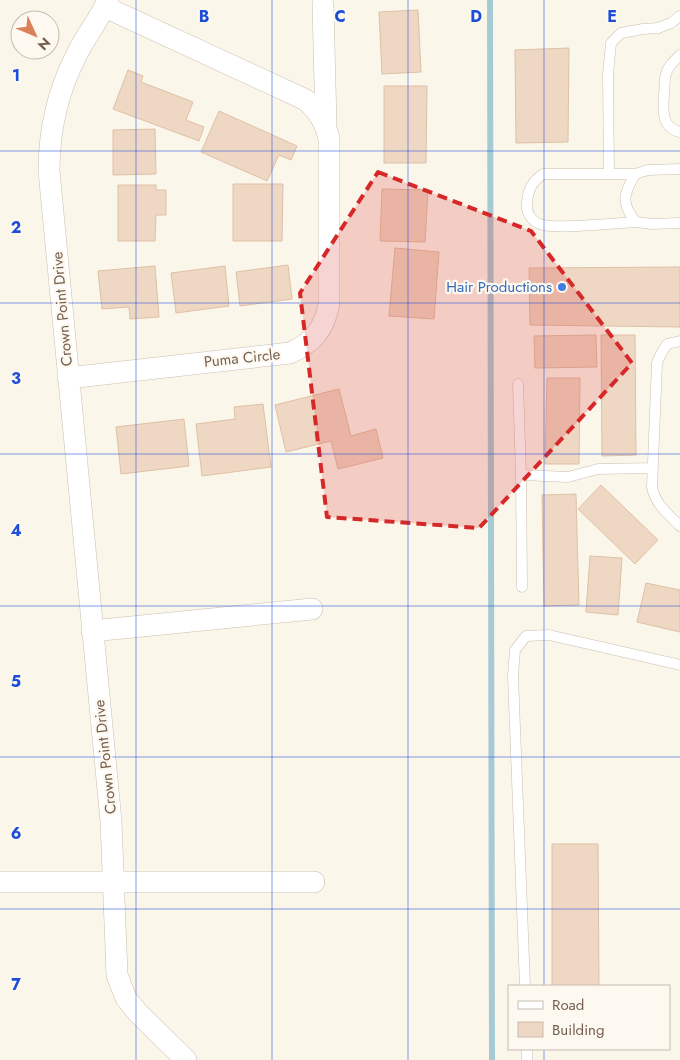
<svg xmlns="http://www.w3.org/2000/svg" width="680" height="1060" viewBox="0 0 680 1060" font-family="Jost,sans-serif">
  <rect width="100%" height="100%" fill="#fbf6ea"/>
  <g fill="none" stroke-linecap="round" stroke-linejoin="round">
    <path stroke="#a6cad4" stroke-width="6" d="M490,0L492,1060"/>
  </g>
  <path fill="#eed8c4" stroke="#dfc0a5" d="M418,10L421,72L382,74L379,12Z
    M569,48L568,142L516,143L515,50Z
    M128,70L143,76L141,82L193,102L186,120L204,127L199,141L113,109Z
    M384,86H427L426,163H384Z
    M219,111L297,146L291,160L279,155L267,181L201,152Z
    M155,129L156,174L113,175V130Z
    M233,184H283L282,241H233Z
    M118,185H156V190H166V215H156L155,241H118Z
    M382,189L428,190L425,242L380,241Z
    M395,248L439,252L434,319L389,316Z
    M288,265L292,299L240,306L236,272Z
    M155,266L159,317L130,319L129,307L102,309L98,271Z
    M225,266L229,306L176,313L171,273Z
    M680,267V327L530,325L529,268Z
    M596,335L597,367L535,368L534,336Z
    M601,335H635L636,455L602,456Z
    M547,378H580L579,464H545Z
    M339,389L351,436L376,429L383,458L338,469L331,441L286,452L275,405Z
    M263,404L271,467L202,476L196,424L235,419L234,407Z
    M184,419L189,466L121,474L116,427Z
    M601,485L658,540L635,564L578,509Z
    M576,494L579,605L544,606L542,495Z
    M590,556L622,558L618,615L586,612Z
    M646,583L680,590V632L637,622Z
    M552,844H598L599,986H552Z"/>
  <g fill="none" stroke-linecap="round" stroke-linejoin="round">
    <g stroke="#ccbeb0" stroke-width="11">
      <path id="service" d="M680,55C674,61 668,66 666,74C664,80 665,87 664,94C663,109 661,128 680,132
        M680,169L648,170L635,174C624,194 620,203 636,222L652,224L680,223
        M609,174L608,74L611,43L621,33L643,29L658,28L671,23L680,16
        M635,174H543C532,182 528,189 527,203C526,212 531,221 540,224C553,230 617,223 636,222
        M680,341L667,344L661,354L657,363L652,487C655,504 668,514 680,526
        M518,384L521,475
        M522,587L521,475L568,477L598,469L653,468
        M525,986L513,676L515,650L526,636L549,635L680,665
        M527,1049V1060"/>
    </g>
    <g stroke="#ccbeb0" stroke-width="22">
      <path id="minor" d="M108,0C99,20 85,37 76,56C57,93 49,130 49,171L111,821L117,975L126,998L138,1013L186,1060
        M323,5L326,125
        M68,378L290,353C314,342 324,329 329,304V139C325,122 319,112 306,100L105,7
        M92,631L312,609
        M0,882H314"/>
    </g>
    <use href="#service" stroke="#fff" stroke-width="10"/>
    <use href="#minor" stroke="#fff" stroke-width="21"/>
  </g>
  <path fill="#d62828" fill-opacity="0.2" stroke="#d62828" stroke-width="4" stroke-dasharray="10 6" stroke-linejoin="round" d="M378,172L531,231L632,363L479,528L327,517L300,293Z"/>
  <path fill="none" stroke="#1d4ed8" stroke-width="1" stroke-opacity="0.55" d="M136,0V1060M272,0V1060M408,0V1060M544,0V986M0,151H680M0,303H680M0,454H680M0,606H680M0,757H680M0,909H680M544,1049V1060"/>
  <circle fill="#3f7fe0" stroke="#fef9f0" stroke-width="2" cx="562" cy="287" r="5"/>
  <g text-anchor="middle" stroke-width="4.5" stroke-linejoin="round" paint-order="stroke">
    <g font-size="15" fill="#366cbe" stroke="#fef9f0" text-anchor="end">
      <text x="552" y="292">Hair Productions</text>
    </g>
    <g font-size="15" fill="#745f4f" stroke="#fef9f0">
      <text transform="translate(62 309) rotate(-95)" y="5">Crown Point Drive</text>
      <text transform="translate(242 358) rotate(-6)" y="5">Puma Circle</text>
      <text transform="translate(105 757) rotate(-96)" y="5">Crown Point Drive</text>
    </g>
  </g>
  <g font-size="16" text-anchor="middle" font-weight="bold" fill="#1d4ed8" stroke="#fef9f0" stroke-width="4.5" stroke-linejoin="round" paint-order="stroke">
    <text x="204" y="22">B</text>
    <text x="340" y="22">C</text>
    <text x="476" y="22">D</text>
    <text x="612" y="22">E</text>
    <text x="16" y="81">1</text>
    <text x="16" y="233">2</text>
    <text x="16" y="384">3</text>
    <text x="16" y="536">4</text>
    <text x="16" y="687">5</text>
    <text x="16" y="839">6</text>
    <text x="16" y="990">7</text>
  </g>
  <rect x="508" y="985" width="162" height="65" fill="#fef9f0" stroke="#c7bbb0"/>
  <rect x="518" y="1001" width="25" height="8" fill="#ffffff" stroke="#c7bbb0"/>
  <text x="552" y="1010" font-size="15" fill="#745f4f">Road</text>
  <rect x="518" y="1022" width="25" height="15" fill="#eed8c4" stroke="#c7bbb0"/>
  <text x="552" y="1035" font-size="15" fill="#745f4f">Building</text>
  <g transform="translate(35 35) rotate(134)"><circle r="24" fill="#fef9f0" stroke="#c7bbb0"/>
  <path d="M0-4L9 19L0 12L-9 19Z" fill="#da805a"/>
  <text y="-8" font-size="14" font-weight="bold" text-anchor="middle" fill="#745f4f">N</text>
  </g>
</svg>
